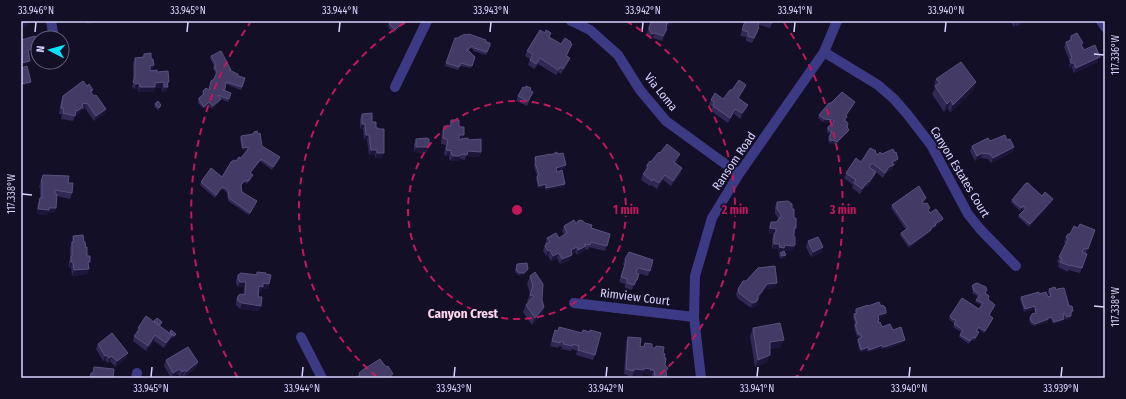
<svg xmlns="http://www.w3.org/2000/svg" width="1126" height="399" viewBox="0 0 1126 399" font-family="'Fira Sans Condensed',sans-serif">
  <rect width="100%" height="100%" fill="#130f26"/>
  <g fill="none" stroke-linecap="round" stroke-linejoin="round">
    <path stroke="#3d3a85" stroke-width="10" d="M51,21L54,38
      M571,21L578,24L590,30L618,55L640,90L666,121L739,174
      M1101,21L1105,27
      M824,52L878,85L894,99L908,115L931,145L968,214L980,229L1016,266
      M395,87L427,21
      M574,303L694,317
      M301,337L322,378
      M136,378L137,373
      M701,378L694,317L695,276L712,218L739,174L824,52L837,21"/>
  </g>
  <path fill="#312854" d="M85,21H99L96,22L95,21V22L92,23L91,22V23L88,24Z
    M387,21H406L394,33L388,27L389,23Z
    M651,21L672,23L666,28L665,34L662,41L653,38L650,39L647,35L648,27Z
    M745,21H773L770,28L759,25L758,32L752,43L746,41V37L740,36Z
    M1010,21H1023L1018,26L1016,25L1014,27Z
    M465,35L486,42L490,45L486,55L473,51V49L470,48L469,51L475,57L471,68L460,66L458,70L445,66L455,38H458L459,37Z
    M1071,36L1082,46L1083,48L1098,62L1074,73L1072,68H1070L1069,65L1070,62L1064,47L1066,42L1069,41Z
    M549,37L561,44L570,43L572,44L567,56L570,58L568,63L561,74L558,72L556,75L538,64L534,69L528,65L530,59L525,56L527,51Z
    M144,54L151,59L154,65L152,71L157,72L169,82L166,92H162V88H155L153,92H138V89H134L132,87L133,83V63L135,58L143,57Z
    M211,56L238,76L245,78L241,90L226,84L224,90L231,93L228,102L221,99L220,101L212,109L208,105L204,109L198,103V101L199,98L203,95L202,94L203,91L209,90L211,81L214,79L216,74L213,69L214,66L210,58Z
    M936,79L976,82L973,90L950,113L948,108L944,112L932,94L935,88L934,86Z
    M87,86L93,90L92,93L106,109L104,114L94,121L85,108L83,110L82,109L81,112L75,116L73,121L61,119L62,114H59L61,101L63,96Z
    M525,88H531L530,90L531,97L527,106L516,101L518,96Z
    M744,90L739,98L748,105L746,110L740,119L734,114L728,123L711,111L712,107L709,105L711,100L723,99Z
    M155,104L161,105L160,107L158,110L154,107Z
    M854,105L846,116V120L844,121L847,127L849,130L848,132L836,145L833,143L830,144L828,140L830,134L827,132V130L828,127L832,123L823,122L818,118L819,115Z
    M362,114L372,122L376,128L382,158H375V155H369L367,140H364L363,129H360V119Z
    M451,120L459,125L463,139L468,140L481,152L479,157L466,156L465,160L460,159L458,161H451L449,159V156H446L444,154L446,145L441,144L442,131L444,126H449Z
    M241,136L262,146L279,160L272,170L260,161L250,173L252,178L247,184L244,182L241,186L242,192L257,201L249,215L228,201L227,193L224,190L221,189L215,198L200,185L201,182L222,177L236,161L241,158L247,150V149L242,150L240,139Z
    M416,139L429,146L427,151L425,153L414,152V144Z
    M1007,140L1014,147L1012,152L991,163L988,159L981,158L975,161L970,151L972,146L990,141Z
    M876,151L875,152L878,155L896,164L893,166L892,170L887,172L883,178L876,172L874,177L867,187L866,186L860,194L852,188L853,185L844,178L846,173Z
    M660,153L678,159L676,163L681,173L671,186L663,180L657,189L651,185L650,186L641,180L643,174L645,171V170L647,165Z
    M557,154L565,168L557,170V172L565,184L564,187L545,190V187L538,188L536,178L537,176L534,166L535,163L534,160L535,157L551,155Z
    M43,175L68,183L72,193L70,199L57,196L56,208L54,213H48L47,215L37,214L38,203L40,198V188L39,187Z
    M1042,196L1052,202L1029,227L1018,217L1019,215L1024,210L1022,208L1020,211L1011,202L1012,200Z
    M926,198L925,201L923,202L929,210V211L930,213L942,221L936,226L935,228L931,230L930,232L909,248L900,235L901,233L906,230L891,208L892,205Z
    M777,202L792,209L794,218L796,228L794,234L793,250L791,251H783V252L786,255L785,257L781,259L779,256L780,253H781H778V249H772V239L774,234H769V227L771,222H777L779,219L775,214V207Z
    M585,223L591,228L610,234L605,251L589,247L588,250L585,249L584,251L577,255L575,252L572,254L570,260L560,264L557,258L551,261L548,255L546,256L543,251L547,238H559L564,235L562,231L564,226Z
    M1078,228L1095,230L1086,253L1087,254L1080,273L1068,270V272L1058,267L1059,263L1057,262L1066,244L1064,242L1066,237Z
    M73,236L84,242L86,248L89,267L87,274L72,276L71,267L69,268V262L70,259V248Z
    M808,241L823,247L821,252L811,257L806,247Z
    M625,259L653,260L648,276L637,273L636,274H639L635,285H634L632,290L625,288V284L619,282L624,266L623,264Z
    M517,264L528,269L527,272L523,275L519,276L515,272Z
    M257,272L268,289H262L261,292H259L258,297L259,311L240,309L236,305V302L238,296L243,295L244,287H238L236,284V280L238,275H256Z
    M530,276L542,300L544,307L542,314L532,325L523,312L526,305L528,303L527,302L530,293L527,284Z
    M972,286L986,292L985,294L988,299L995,305L989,316L992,321L984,333L978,329L977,331L978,335L974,341L972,339L969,344L959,337L961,332L953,327L955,323L951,321L949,319L950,316L979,309L982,305L975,302L978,297L972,293L973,291L972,289Z
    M775,288L765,289L758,300L756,305L754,307L751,308L737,298L736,294L738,289Z
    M1049,289L1056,290L1073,311L1072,313H1071L1070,319L1066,320L1064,316L1063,321L1053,324L1051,319L1048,320V322L1034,326L1031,324L1029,320L1030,318L1035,313L1034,309L1024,312L1020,299L1021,297H1048L1049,296L1048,292Z
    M868,306H881L886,313L885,315L878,317L879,320L878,323L882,327L893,330L905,340L904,342L886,349H882L881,348L868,352L867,350L860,352L857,341L858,339L860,338L859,336L857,337L854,327L855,324L853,317L854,314H855L856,309Z
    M154,321L162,322L160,326L169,333L171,330L176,334L173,338L171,337L170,340L164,348L154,341L146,351L133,341L134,336L137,333H136L138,328Z
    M559,327L595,355L593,360L576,355L577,351L572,349L571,351L561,349L562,347L559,346L558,348L550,346L555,330L558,331Z
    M753,328L781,347L770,349L767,362L755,367L750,336Z
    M628,337L640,346L643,347L645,343L652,348H655L656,346L663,353L664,358L667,378H653L652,375H649V374L643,373L642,376L633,375L632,377L624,374L626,342Z
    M98,344L128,353L126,358L115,367L110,361L108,363L105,360L103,361L96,349Z
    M166,360L198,362L196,368L184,377L183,375L180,377L178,374L171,378L164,366Z"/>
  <path fill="#1d163a" d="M89,21H92L91,23L88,24Z
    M404,21H406L394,33L395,30Z
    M670,21H673L672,23L666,29L667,24Z
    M1016,21H1018L1016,25L1014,27Z
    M1019,21H1023L1018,26Z
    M29,22L27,27L21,28V23Z
    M655,33L653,38L650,39L652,34Z
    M37,48L36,51L27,53L28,50Z
    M1100,57L1098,62L1074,73L1076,68Z
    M570,58L568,63L561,74L563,69Z
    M30,61L29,63L21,65V63Z
    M1071,63H1074L1072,68H1070Z
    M154,65L152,71H148L150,66Z
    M31,82L30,84L21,86V84Z
    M164,82L162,88H155L153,92H138L140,87L155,83Z
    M167,82H169L166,92H162L164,87Z
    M976,82L973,90L950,113L953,105Z
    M139,83L138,89H134L136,84Z
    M746,85L744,90L736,103L738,98Z
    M221,99L220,101L212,109L213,106Z
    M951,100L948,108L944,112L947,104Z
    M209,102L208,105L204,109V107Z
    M855,102L854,105L845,117L846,115Z
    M84,103L81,112L75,116L77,111L82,105Z
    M87,103L85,108L83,110L85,104Z
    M748,105L746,110L740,119L742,113Z
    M106,109L104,114L94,121L96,116Z
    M735,109L734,114L728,123L730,118Z
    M824,119L833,120L832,123L823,122Z
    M362,124H365L363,129H360Z
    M849,130L848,132L836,145L837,142Z
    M366,135H369L367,140H364Z
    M459,135H464L462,140L461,139L460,140L457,141Z
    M834,140L833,143L830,144L831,141Z
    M429,146L427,151L425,153L414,152L416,147Z
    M248,147L247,149L242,150L243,148Z
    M1014,147L1012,152L991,163L993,158Z
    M371,150H377L375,155H369Z
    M451,150L449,156H446L448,151Z
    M468,151L481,152L479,157L466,156Z
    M377,153H384L382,158H375Z
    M982,153L981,158L975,161L977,156Z
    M462,154L460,159L458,161H451L453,156Z
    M680,154L678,159L673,167L674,162Z
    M280,157L279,160L272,170L273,167Z
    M898,159L896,164L893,166L892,170L887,172L883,178L885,173L892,162Z
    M566,165L565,168L555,170L556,168Z
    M682,168L681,173L671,186L673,181Z
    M876,172L874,177L867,187L869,182Z
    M665,175L663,180L657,189L659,183Z
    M868,181L866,186L860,194L862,189Z
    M546,184L545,187L538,188L539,186Z
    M565,184L564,187L545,190L546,188Z
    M1053,199L1052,202L1029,227L1030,224Z
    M49,208H56L54,213H48L47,215L37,214L38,209Z
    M943,219L942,221L936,226L935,228L931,230L930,232L909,248L910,245L931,228L935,224Z
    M770,228L776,229L774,234H769Z
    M774,244H780L778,249H772Z
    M785,245H795L793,250L791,251H783V253H778L779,247Z
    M586,246L584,251L577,255L578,250Z
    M577,247L575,252L569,255L571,250Z
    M823,247L821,252L811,257L813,252Z
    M550,250L548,255L546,256L548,251Z
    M559,253L557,258L551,261L553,256Z
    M572,255L570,260L560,264L562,259Z
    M786,255L785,257L781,259L782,256Z
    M71,262H73L71,267L69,268Z
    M89,269L87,274L72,276L74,270Z
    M528,269L527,272L523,275L519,276L520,273Z
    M240,282H246L244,287H238Z
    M263,283L269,284L268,289H262L261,292H258L259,286Z
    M777,283L775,288L765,289L758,300L756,305L754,307L751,308L752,303L767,284Z
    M242,303L261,306L259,311L240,309Z
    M1035,306L1034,309L1024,312L1025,309Z
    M544,307L542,314L532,325L535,318Z
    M886,313L885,315L877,318L878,315Z
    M1071,316L1070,319L1066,320L1067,317Z
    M1052,317L1051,319L1048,320V322L1034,326L1035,324Z
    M1064,319L1063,321L1053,324L1054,322Z
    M155,335L154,341L146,351L148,346Z
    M172,335L170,340L164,348L166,343Z
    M784,340L781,347L768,350L770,342Z
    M905,340L904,342L886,349H882L883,347Z
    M882,345L881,348L868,352L869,350Z
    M868,347L867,350L860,352L861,350Z
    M128,353L126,358L115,367L117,361Z
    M107,355L105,360L103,361L105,356Z
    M770,355L767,362L755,367L758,360Z
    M112,356L110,361L108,363L109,358Z
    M198,362L196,368L184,377L186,372Z
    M644,368L651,369L649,374L643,373L642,376L633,375L634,369Z
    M180,369L178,374L171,378L173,373Z
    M185,370L183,375L180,377L182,372Z
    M650,370H654L652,375H649Z"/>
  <path fill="#433a66" stroke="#5a527e" d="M21,21H28L29,22L21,23Z
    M391,21H404L395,30L389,24Z
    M651,21H670L667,24V23L666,28L667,29L663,36L655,33L652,34L649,29Z
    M745,21H760V22L759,21L758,26L759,27L754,38L748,36V32L742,30Z
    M765,21H773L772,23Z
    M540,30L545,33L546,30L551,33L549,37L561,44L565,38L571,42L570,43L572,44L566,56L570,58L563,69L560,67L558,70L540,58L536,64L530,60L533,54L527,51Z
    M1077,33L1083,43L1081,44L1084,50L1095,45L1100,57L1076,68L1074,63H1071L1070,60L1072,58L1066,42L1071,40V36Z
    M465,34V35L469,34L486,40V42L490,43V45L487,52L474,48V47L471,46L470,48L466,50L469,51L475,57L472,66L461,63L459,67L446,63L455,38H459V37Z
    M35,36L37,48L28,50L30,61L21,63V40Z
    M221,51L231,70H229L238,74V76L245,78L242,87L226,82L225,89L223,90L231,93L229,99L218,95L221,99L213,106L209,102L204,107L199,100V98L204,94L203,91L206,88L209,90L211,81L214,79L217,72L214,66L216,65L211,56Z
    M151,53V59H153L154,65L150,66V71L157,70V72L168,71L169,82H167L168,87H164V82L155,83V87H140L139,83L136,84L133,82L135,77V58L144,57V54Z
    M961,62L976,82L953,105L951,100L947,104L935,86L940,83L936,79Z
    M27,66L31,82L21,84V68Z
    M739,80L746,85L738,98L748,105L742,113L735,109L730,118L713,106L714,102L711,100L715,93L723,99L730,90H732Z
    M83,81L87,86L89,84L93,90L90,91L94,96L96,95L106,109L96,116L87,103L85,104L84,103L82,105L83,107L77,111L76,110L75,116L63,113L64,109L61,108L63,96Z
    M526,86L531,88L530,90L533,92L528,101L518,96L523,87L525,88Z
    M842,92L855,102L846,115L847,117L845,119L844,121H846L848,124L847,127L849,130L837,142L834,140L831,141L829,137L832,132L828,129V127L834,122L833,120L824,119L819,115L829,103H831Z
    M158,101L161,105L159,108L155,104Z
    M372,113V122H376V128H378V129H384V153H377V150H371L369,135H366L365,124H362V114Z
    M451,120H459V125L460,127H464V135H459V140H461V139L468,138V140L481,139V152L468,151L467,155L462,154L460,156H453L451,154V150L448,151L446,149L448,140L443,138L444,126H451Z
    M257,131L258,134L260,133L262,146L280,157L273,167L261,159L250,173L253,175L248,181L245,180L241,185L242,192L257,201L250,213L229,198L228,190L225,188L222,187L216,195L201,182L211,168L222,177L231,162L234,160L236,161L239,157L241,158L248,149V147L243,148L241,136L253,134L254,132Z
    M1005,135L1007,140L1010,139L1014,147L993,158L990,154L982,153L977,156L972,146L988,138L990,141Z
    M427,138L429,139V146L427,147H416V139Z
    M667,144L680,154L674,162L682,168L673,181L665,175L659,183L653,179L652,181L643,174L648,168L647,165L650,161L651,162L654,158L659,152L660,153Z
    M870,148L876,151L875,152L878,155L880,152L882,154L893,149L895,153L896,152L898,159L892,162L894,165L889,167L885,173L872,163L869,167L876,172L869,182L868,181L862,189L854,183L856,180L846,173L856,158L861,162Z
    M557,152V154L563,153L566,165L556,168L557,172L562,170L565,184L546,188V184L539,186L537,176L539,175L535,163L536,162L535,157L551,154V155Z
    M43,175L69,176L68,183H73L72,193L55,190V194H57L56,208H49V210L38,209L40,198H42V183L41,182Z
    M1026,183H1028L1042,196L1045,192L1053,199L1030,224L1019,215L1026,208L1023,206L1021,208L1012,200Z
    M919,186L926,198L922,201L924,204L927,203L930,208L928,210L930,213L936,209L942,217L943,219L935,224L936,225L931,228V230L910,245L901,233L908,228L892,205Z
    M788,201L792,204V209H794V218H796V228H794V237H795V245L793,246L785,245L784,248L779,247L780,244H774V234L776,232V229L770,228L771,222H777L779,218H781V214L777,209V202Z
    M574,220L576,224L578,221L580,220L583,221L585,223L592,225L591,228L610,234L607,246L591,242L590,245L584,244L586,246L578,250L577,247L571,250L572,255L562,259L559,253L553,256L550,250L548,251L545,246L546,245V244L550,242L547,238L556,233L559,238L567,233L564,226Z
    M1080,224L1095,230L1088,249L1084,248L1082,252L1087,254L1082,268L1070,265V266L1060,262L1062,258L1059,257L1068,239L1066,237L1068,234H1070L1074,226L1078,228Z
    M83,235L84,242H85L86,248L87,247V256H90V262H88L89,269L74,270L73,262H71V257L72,256V242H74L73,236Z
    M818,237L823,247L813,252L808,241Z
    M784,251L786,255L782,256L780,253Z
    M629,252L653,260L650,271L639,268L637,269L636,273L639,274L637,280H636L634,285L627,283V279L621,277L626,261L625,259Z
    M527,263L528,269L524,273H520L516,270L517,264Z
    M775,266L777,283L767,284L760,294L758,296V299L756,302L752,303L739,293L738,289L743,281H746L758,268Z
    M257,272L266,273V274L271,275L269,284L263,283V287L259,286L258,297H262L261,306L242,303L237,300L238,296L240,294L245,295L246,282H240L238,279V275L241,273L257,275Z
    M535,272L543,284L542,300L544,307L535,318L526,305L534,296L530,295L533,285L530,276Z
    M977,283L986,287L987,290L985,293L989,296L988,299L995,305L989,315L993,318L985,331L979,327L976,331L979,332L975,338L973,337L970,341L960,335L963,330L954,324L956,320L952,319L950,316L962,298L979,309L983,303L976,300L980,295L973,290L974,289L972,286L974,284Z
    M1055,287L1056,290L1057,289L1064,288L1069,306H1072L1073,311H1071V316L1067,317L1064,313L1063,314L1064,319L1054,322L1052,317L1048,318V319L1035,324L1032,322L1030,318L1032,314L1036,313L1035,306L1025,309L1021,297L1039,292V294L1046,292L1048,297L1051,296L1049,289Z
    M879,302L881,306L883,305L885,307L886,311V313L878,315L879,320L878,321V323L880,322L882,327L890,324L893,330L901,327L905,340L887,346L883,347L882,345L869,350L868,347L861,350L858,339L862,337L860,334H858L855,324H857L854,314L857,313L856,312V309L868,305V306Z
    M146,316L172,335L166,343L155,335L148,346L134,336L140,329L138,328Z
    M157,318L162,322L160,325L154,321Z
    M780,323L784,340L770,342V355L758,360L753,328Z
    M559,327L582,333L583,330L590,332V330L601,333L595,355L578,350L579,346L573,344V346L563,344L564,342L561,341L560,343L552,341L555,330L558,331Z
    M171,330L176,334L174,336L170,332Z
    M112,333L128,353L117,361L112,356L109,358L107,355L105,356L98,344Z
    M628,337L641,338L640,346L644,347L645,343L652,344V348H655L656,346L664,347L663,353L665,354L664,358H666L665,365L668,368L666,371L667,378H655L654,370H650L651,369L644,368V370L634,369V371L626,369Z
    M188,347L198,362L186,372L185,370L182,372L180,369L173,373L166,360Z
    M380,359L386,367L388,366L393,374L390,376L391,378H355L360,375L359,373L364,369Z
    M94,367L114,369L113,378H90L91,373H93Z"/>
  <path fill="none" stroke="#d9d4ff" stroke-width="1.5" d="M35,32L36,22M187,32L188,22M339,32L340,22M490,32L491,22M642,32L643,22M794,32L795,22M945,32L946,22M1094,54L1104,55M22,194L32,195M1094,306L1104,307M151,377L152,367M302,377L303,367M454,377L455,367M606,377L607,367M757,377L758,367M909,377L910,367M1061,377L1062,367"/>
  <g fill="none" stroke="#c2185b" stroke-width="2" stroke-dasharray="7 5">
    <circle cx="517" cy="210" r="109"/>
    <path d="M377 377A218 218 0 0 1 408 21M626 21A218 218 0 0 1 657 377"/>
    <path d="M238 378A326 326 0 0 1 250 23M784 23A326 326 0 0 1 796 378"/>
  </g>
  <g text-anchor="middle" stroke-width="3.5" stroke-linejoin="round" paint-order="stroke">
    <g font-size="12" fill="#d9d4ff" stroke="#130f26">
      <text transform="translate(661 92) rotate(51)" y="4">Via Loma</text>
      <text transform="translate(734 161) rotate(-56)" y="4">Ransom Road</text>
      <text transform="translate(960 172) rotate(59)" y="4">Canyon Estates Court</text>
      <text transform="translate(635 297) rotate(7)" y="4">Rimview Court</text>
    </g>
    <g font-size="13" font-weight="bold" fill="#ffd6f0" stroke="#130f26">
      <text x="463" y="318">Canyon Crest</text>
    </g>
  </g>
  <circle cx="517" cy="210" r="6" fill="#c2185b" stroke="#130f26" stroke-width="2"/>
  <g font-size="12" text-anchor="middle" font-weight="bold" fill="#c2185b" stroke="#130f26" stroke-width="3.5" stroke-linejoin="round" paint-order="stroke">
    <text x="626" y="214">1 min</text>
    <text x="735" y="214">2 min</text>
    <text x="843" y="214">3 min</text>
  </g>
  <rect width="1126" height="399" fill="none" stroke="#130f26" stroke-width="44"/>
  <g transform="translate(50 50) rotate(276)"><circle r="19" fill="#130f26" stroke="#625e7d"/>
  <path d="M0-3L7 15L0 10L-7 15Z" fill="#00e5ff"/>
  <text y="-6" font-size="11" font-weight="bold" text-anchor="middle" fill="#d9d4ff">N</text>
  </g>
  <rect x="22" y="22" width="1082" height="355" fill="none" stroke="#d9d4ff" stroke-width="1.5"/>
  <g font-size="10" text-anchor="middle" fill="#d9d4ff">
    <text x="36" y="14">33.946°N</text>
    <text x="188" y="14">33.945°N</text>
    <text x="340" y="14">33.944°N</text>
    <text x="491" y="14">33.943°N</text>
    <text x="643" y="14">33.942°N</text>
    <text x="795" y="14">33.941°N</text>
    <text x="946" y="14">33.940°N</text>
    <text transform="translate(1115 55) rotate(-90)" y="4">117.336°W</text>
    <text transform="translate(11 194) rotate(-90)" y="4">117.338°W</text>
    <text transform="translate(1115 307) rotate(-90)" y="4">117.338°W</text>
    <text x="151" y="392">33.945°N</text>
    <text x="302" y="392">33.944°N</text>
    <text x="454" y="392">33.943°N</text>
    <text x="606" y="392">33.942°N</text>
    <text x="757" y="392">33.941°N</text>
    <text x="909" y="392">33.940°N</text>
    <text x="1061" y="392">33.939°N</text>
  </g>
</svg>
